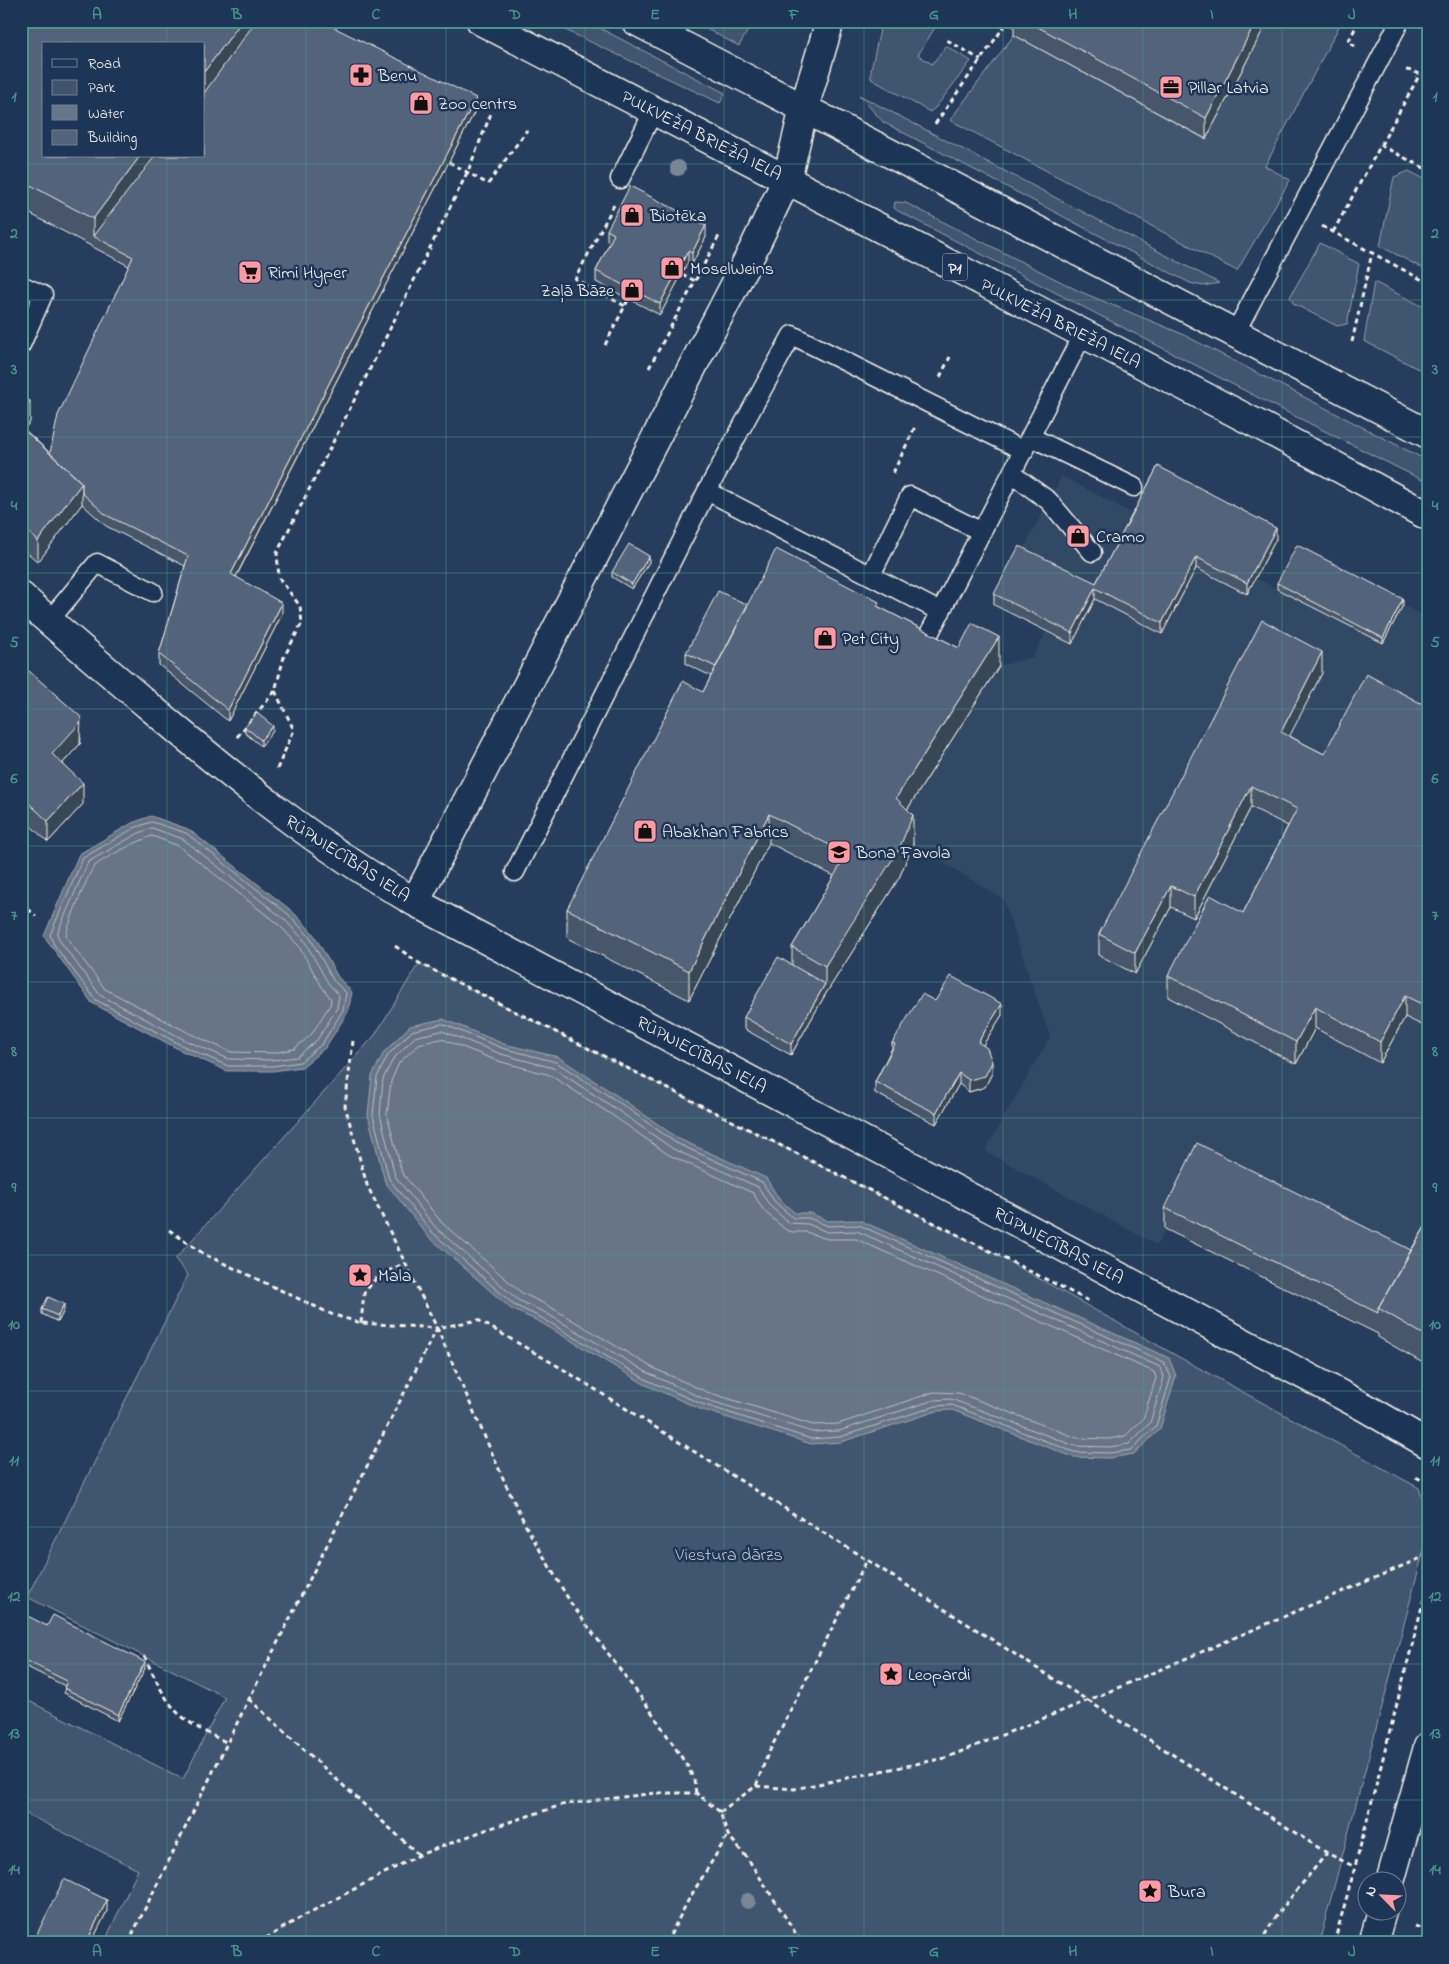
<svg xmlns="http://www.w3.org/2000/svg" width="1449" height="1964" viewBox="0 0 1449 1964" font-family="'Indie Flower',sans-serif">
  <rect width="100%" height="100%" fill="#263d5d"/>
  <filter id="ink" filterUnits="userSpaceOnUse"><feTurbulence type="fractalNoise" baseFrequency=".02" numOctaves="2"/><feDisplacementMap in="SourceGraphic" scale="10" xChannelSelector="R" yChannelSelector="G"/><feConvolveMatrix kernelMatrix="1 2 1 2 8 2 1 2 1" color-interpolation-filters="sRGB"/></filter>
  <g filter="url(#ink)">
    <path fill="#334966" d="M1062,476L1137,516L1096,594L1019,557Z
      M1297,551L1428,618V1366L1378,1337L1379,1334L1165,1229L1157,1245L985,1151L1050,1037L1003,899L913,844L896,827L999,666L1033,657L1046,632L1072,644L1095,599L1162,634L1196,568L1247,594L1256,578L1277,589Z"/>
    <path fill="#40546f" stroke="#9aa2ac" d="M546,21H586L725,93L720,103Z
      M691,21H753L739,46Z
      M882,21H939L918,55L932,64L946,46L971,61L936,107L930,112L871,79V70Z
      M1267,21H1342L1265,166L1290,180L1237,271L950,120L1014,35L1205,139Z
      M859,95L1219,283L1203,286L1190,283L883,122Z
      M1409,171L1428,181V271L1380,246L1394,177Z
      M895,202L906,203L1081,292L1180,333L1428,461V483L1257,397L898,211L894,208Z
      M1320,243L1359,264L1347,324L1337,326L1294,304L1290,297Z
      M1374,282L1428,309V374L1364,341Z
      M419,963L995,1254L1186,1361L1419,1488L1428,1516V1534L1319,1943H104L138,1870L21,1811V1697L183,1779L225,1697L27,1597L188,1275L175,1259L375,1035Z"/>
    <path fill="#677588" stroke="#9fa7ae" d="M151,816L188,829L292,911L313,933L338,977L352,992L348,1012L325,1048L302,1067L273,1071H227L182,1051L92,1003L44,936L79,854L132,823Z
      M443,1019L504,1044L558,1057L622,1099L679,1139L766,1178L779,1199L795,1213H810L828,1221L859,1220L1169,1358L1176,1376L1160,1429L1134,1454L1110,1458L1073,1457L952,1410L937,1411L841,1442L811,1444L700,1409L644,1384L538,1321L511,1309L428,1236L385,1182L368,1115L372,1076L384,1052L410,1026Z"/>
    <g fill="none" stroke-linecap="round" stroke-linejoin="round">
      <path stroke="#bcbfc2" stroke-width="1" d="M152,822L186,833L288,914L309,936L333,980L346,993L343,1010L322,1044L300,1062L273,1066H228L185,1047L96,1000L54,945L50,935L83,858L134,828Z
        M152,828L183,839L284,919L304,940L328,983L339,995L337,1008L317,1040L297,1057L272,1060L229,1059L187,1041L100,995L60,941L57,934L88,862L137,834Z
        M152,836L179,846L279,925L298,945L322,987L331,999L330,1005L311,1035L294,1049L272,1053L231,1052L191,1034L105,989L66,937C65,931 88,875 93,868C99,860 142,839 152,836Z
        M443,1024L502,1048L556,1062L620,1103L676,1143L762,1182L775,1202L793,1218H809L828,1226L859,1225L1164,1362L1171,1377L1156,1426L1131,1450L1109,1453L1074,1452L952,1405L936,1406L840,1437L811,1439L702,1404L647,1380L540,1317L514,1305L432,1232L389,1179L373,1115L377,1077L388,1055L412,1031Z
        M442,1031L501,1054L553,1068L616,1109L673,1149L758,1187L770,1206L789,1223L808,1224L827,1232L857,1231L1160,1367L1164,1377L1150,1423L1129,1444L1109,1447L1075,1446L951,1399L934,1400L839,1431L812,1432L704,1399L650,1374L544,1312L518,1300L436,1228L395,1176L380,1114L383,1079L393,1059L415,1037Z
        M442,1039L498,1061L550,1075L612,1115L669,1155L753,1193L764,1211L786,1230L793,1232H806L827,1239H856L1154,1372L1156,1378L1143,1419L1125,1436L1109,1439L1077,1438L959,1393L934,1392L838,1424L813,1425L707,1392L653,1368L547,1305L522,1293L442,1223L402,1173L387,1114L391,1081L399,1063L419,1044Z"/>
      <g stroke="#f4f1e8" stroke-width="21">
        <path id="service" d="M620,179L654,110
          M21,285L43,295L21,345
          M1235,333L1400,21
          M1031,437L1134,487
          M1012,474L1049,501L1092,552
          M871,575L910,496L982,532
          M941,612L707,491L792,335L1024,451
          M49,621L97,563L153,592
          M925,642L1083,334
          M515,872L707,491"/>
      </g>
      <g stroke="#f4f1e8" stroke-width="31">
        <path id="minor" d="M21,596C63,634 107,670 150,707C234,778 319,847 415,902L1366,1408L1428,1444
          M415,902L752,252L787,179L804,108"/>
      </g>
      <g stroke="#f4f1e8" stroke-width="31">
        <path id="tertiary" d="M804,108L830,21"/>
      </g>
      <g stroke="#f4f1e8" stroke-width="31">
        <path id="secondary" d="M1390,1882L1428,1747
          M1373,1943L1382,1912"/>
      </g>
      <g stroke="#f4f1e8" stroke-width="31">
        <path id="primary" d="M481,21L1265,428L1428,516
          M636,21L1428,434"/>
      </g>
      <path stroke="#f4f1e8" stroke-width="3" stroke-dasharray="5 4" stroke-linecap="butt" d="M947,40L981,60
        M1355,46L1348,42L1359,21
        M1406,70L1413,71L1428,78
        M935,124L1008,21
        M1380,145L1428,170
        M449,162L488,184L527,130
        M614,205L575,279L625,306
        M1322,226L1428,283
        M1333,232L1420,74
        M682,274L695,281
        M1352,342L1372,253
        M605,345L628,300
        M649,368L720,234
        M940,377L950,357
        M893,473L915,427
        M237,737L275,691
        M277,769L294,730L275,691L284,657L302,623L300,606L279,578L277,553L380,349L468,171L492,111
        M21,903L36,916
        M395,946L419,963L1089,1301
        M353,1041L345,1106L367,1185L437,1328L506,1485L527,1528L572,1605L651,1711L688,1767L694,1780L696,1793
        M169,1230L204,1254L331,1314L361,1323L437,1328
        M361,1323L364,1293L378,1276L405,1263
        M1416,1477L1428,1484
        M144,1656C153,1674 164,1699 178,1713C192,1726 211,1735 228,1743
        M249,1699L419,1855
        M756,1786L794,1789L945,1758L1089,1700L1428,1555
        M720,1812L756,1786L767,1756L867,1560
        M1415,1926L1428,1931
        M128,1943L249,1699L437,1328L478,1320L561,1368L867,1560L1327,1853L1355,1867
        M258,1943L303,1916L419,1855L488,1829L565,1804L656,1793H696L720,1812L728,1835L748,1859L802,1943
        M666,1943L689,1899L728,1835
        M1260,1943L1276,1916L1327,1853
        M1334,1943L1355,1867L1428,1583"/>
      <use href="#service" stroke="#1d3557" stroke-width="18"/>
      <use href="#minor" stroke="#1d3557" stroke-width="28"/>
      <use href="#tertiary" stroke="#1d3557" stroke-width="28"/>
      <use href="#secondary" stroke="#1d3557" stroke-width="28"/>
      <use href="#primary" stroke="#1d3557" stroke-width="28"/>
    </g>
    <g fill="#7a8696">
      <circle cx="678" cy="168" r="8"/>
      <circle cx="748" cy="1901" r="8"/>
    </g>
    <path fill="#47566a" stroke="#f4f1e8" d="M1014,21H1266V24L1206,139L1014,35Z
      M21,27L476,109L236,577L282,614L228,721L159,665V654L185,566L106,526L82,504L38,562L21,547V392L30,422L24,429L50,453L129,266L21,209Z
      M607,230L706,237L692,264L688,262L660,315L596,282V271L610,243L607,241Z
      M1158,466L1276,539L1247,594L1196,568L1162,634L1095,599L1072,644L994,605V594L1096,583Z
      M649,562L632,589L612,577V572Z
      M1277,583L1403,605L1383,643L1277,589Z
      M748,605L879,607L959,648L999,666L907,810L913,844L899,878L825,995L791,1055L744,1029V1017L792,965V947L834,876L769,843L689,1000L567,938V909L703,692L711,676L686,664V653Z
      M21,664L81,738L80,744L63,763L83,804L48,842L21,817Z
      M1322,673L1289,736L1324,754L1428,707V1028L1405,1017L1380,1063L1315,1028L1296,1064L1168,997V976L1243,913L1288,826L1251,807L1194,918L1171,907L1135,974L1099,955V934Z
      M245,727L273,731L261,746L245,733Z
      M935,1001L1002,1015L983,1045L992,1073L985,1087L969,1092L959,1084L936,1124L875,1093V1082L892,1048V1043Z
      M1165,1208L1411,1250L1428,1222V1366L1378,1337V1334L1165,1229Z
      M42,1309L64,1310L58,1322L42,1314Z
      M21,1623L47,1626L145,1668L118,1721L64,1693L65,1686L21,1664Z
      M107,1911L91,1943H36V1936Z"/>
    <path fill="#394656" stroke="#f4f1e8" d="M242,21H264L204,101V72Z
      M1256,21H1266V24L1206,139V118Z
      M476,98V109L231,586V574Z
      M140,156H162L93,236V219Z
      M706,225V237L692,264V253Z
      M688,251V262L660,315V304Z
      M30,401V422L21,432V411Z
      M82,483V504L38,562V541Z
      M1276,528V539L1247,594V583Z
      M649,556V562L632,589V584Z
      M1196,557V568L1162,634V623Z
      M1095,588V599L1072,644V633Z
      M1403,599V605L1383,643V638Z
      M282,603V614L228,721V710Z
      M999,637V666L896,827V798Z
      M1322,652V673L1281,753V732Z
      M81,717L80,744L52,775V754Z
      M273,726V731L261,746V740Z
      M83,783V804L48,842V821Z
      M1251,786V807L1194,918V897Z
      M769,814V843L689,1000V971Z
      M913,815V844L899,878L825,995L791,1055V1044L825,984V966Z
      M1171,886V907L1135,974V953Z
      M1405,996V1017L1380,1063V1042Z
      M1002,1004V1015L978,1053V1042Z
      M1315,1007V1028L1296,1064V1042Z
      M992,1062V1073L985,1087L969,1092V1080Z
      M959,1073V1084L936,1124V1113Z
      M64,1304V1310L58,1322V1316Z
      M145,1662V1668L118,1721V1715Z
      M107,1900V1911L91,1943H86Z"/>
    <path fill="#52647b" stroke="#f4f1e8" d="M25,21H242L204,72V44H44V156H140L93,219L21,180V27Z
      M256,21H321L476,98L231,574L282,603L228,710L159,654L188,556L106,515L82,493V483L50,453L58,415L133,257L93,236L155,156H204V93Z
      M1027,21H1256L1206,118Z
      M630,186L706,225L692,253L688,251L660,304L596,271L614,234L607,230Z
      M21,392L30,401L21,411Z
      M21,427L82,483L38,541L21,525Z
      M1158,466L1276,528L1247,583L1196,557L1162,623L1095,588L1072,633L994,594L1019,546L1096,583Z
      M629,544L649,556L632,584L612,572Z
      M1297,545L1403,599L1383,638L1277,583Z
      M776,549L879,602L877,606L959,648L972,623L999,637L896,798L913,815L899,849L825,966L792,947L847,854L769,814L689,971L567,909L683,681L703,692Z
      M718,591L748,605L716,667L686,653Z
      M1262,620L1322,652L1281,732L1324,754L1366,674L1428,707V1007L1405,996L1380,1042L1315,1007L1296,1042L1168,976L1210,895L1243,913L1297,809L1251,786L1194,897L1171,886L1135,953L1099,934Z
      M21,664L81,717L80,723L52,754L83,783L48,821L21,796Z
      M257,713L273,726L261,740L245,727Z
      M778,957L825,984L791,1044L744,1017Z
      M951,976L1002,1004L978,1042L987,1048L992,1062L985,1076L969,1080L959,1073L936,1113L875,1082L895,1044L892,1043L922,994L935,1001Z
      M1197,1143L1411,1250L1378,1308V1313L1165,1208Z
      M1428,1222V1337L1378,1308Z
      M48,1297L64,1304L58,1316L42,1309Z
      M26,1615L47,1626L53,1615L145,1662L118,1715L64,1688L67,1681L21,1658V1623Z
      M64,1879L107,1900L86,1943H51L36,1936Z
      M21,1939L30,1943H21Z"/>
  </g>
  <path fill="none" stroke="#48958c" stroke-width="1" stroke-opacity="0.55" d="M167,21V44M306,21V1943M446,21V1943M585,21V1943M724,21V1943M864,21V1943M1003,21V1943M1143,21V1943M1282,21V1943M167,156V1943M21,164H1428M21,300H1428M21,437H1428M21,573H1428M21,709H1428M21,846H1428M21,982H1428M21,1118H1428M21,1255H1428M21,1391H1428M21,1527H1428M21,1664H1428M21,1800H1428"/>
  <defs>
    <g id="pharmacy-square" transform="scale(1.25)"><rect x="-9" y="-9" width="18" height="18" rx="4" fill="#ff9aa2" stroke="#1d3557"/><path d="M-2-6h4v4h4v4h-4v4h-4v-4h-4v-4h4Z" fill="#111"/></g>
    <g id="office-square" transform="scale(1.25)"><rect x="-9" y="-9" width="18" height="18" rx="4" fill="#ff9aa2" stroke="#1d3557"/><path d="M-6-3h4V-5.5h4V-3h4V5H-6ZM-1-4.5V-3h2v-1.5ZM-6 0V1H6V0Z" fill="#111"/></g>
    <g id="shop-square" transform="scale(1.25)"><rect x="-9" y="-9" width="18" height="18" rx="4" fill="#ff9aa2" stroke="#1d3557"/><path d="M-5-2.5h2.3a2.7 3.5 0 0 1 5.4 0H5L5.5 6h-11ZM-1.5-2.5h3a1.5 2.3 0 0 0-3 0Z" fill="#111"/></g>
    <g id="supermarket-square" transform="scale(1.25)"><rect x="-9" y="-9" width="18" height="18" rx="4" fill="#ff9aa2" stroke="#1d3557"/><path d="M-6-5.5h2.5l.6 2H6L4.5 2H-2.5L-4.4-4H-6ZM-1.5 3.2a1.3 1.3 0 1 0 .1 0ZM3 3.2a1.3 1.3 0 1 0 .1 0Z" fill="#111"/></g>
    <g id="school-square" transform="scale(1.25)"><rect x="-9" y="-9" width="18" height="18" rx="4" fill="#ff9aa2" stroke="#1d3557"/><path d="M0-5L7-2L0 1L-7-2ZM-4 1L0 2.5L4 1V4Q0 6-4 4Z" fill="#111"/></g>
    <g id="sight-square" transform="scale(1.25)"><rect x="-9" y="-9" width="18" height="18" rx="4" fill="#ff9aa2" stroke="#1d3557"/><path d="M0-6L1.8-2.2L6-1.7L2.9 1.2L3.7 5.4L0 3.3L-3.7 5.4L-2.9 1.2L-6-1.7L-1.8-2.2Z" fill="#111"/></g>
  </defs>
  <g fill-rule="evenodd">
    <use href="#pharmacy-square" x="361" y="75"/>
    <use href="#office-square" x="1171" y="87"/>
    <use href="#shop-square" x="421" y="103"/>
    <use href="#shop-square" x="632" y="215"/>
    <use href="#shop-square" x="672" y="268"/>
    <use href="#supermarket-square" x="250" y="272"/>
    <use href="#shop-square" x="632" y="290"/>
    <use href="#shop-square" x="1078" y="536"/>
    <use href="#shop-square" x="825" y="638"/>
    <use href="#shop-square" x="645" y="831"/>
    <use href="#school-square" x="839" y="852"/>
    <use href="#sight-square" x="360" y="1275"/>
    <use href="#sight-square" x="891" y="1674"/>
    <use href="#sight-square" x="1150" y="1891"/>
  </g>
  <g text-anchor="middle" stroke-width="5" stroke-linejoin="round" paint-order="stroke">
    <rect fill="#1d3557" stroke="#b4b9bc" stroke-width="1" x="942.5" y="253.5" width="25" height="27" rx="4"/>
    <g font-size="16" font-weight="bold" fill="#f4f1e8">
      <text x="955" y="273">P1</text>
    </g>
    <g font-size="18" fill="#f4f1e8" stroke="#1d3557" text-anchor="start">
      <text x="378" y="81">Benu</text>
      <text x="1188" y="93">Pillar Latvia</text>
      <text x="438" y="109">Zoo centrs</text>
      <text x="650" y="221">Biotēka</text>
      <text x="690" y="274">MoselWeins</text>
      <text x="268" y="278">Rimi Hyper</text>
      <text x="614" y="296" text-anchor="end">Zaļā Bāze</text>
      <text x="1096" y="542">Cramo</text>
      <text x="842" y="644">Pet City</text>
      <text x="662" y="837">Abakhan Fabrics</text>
      <text x="856" y="858">Bona Favola</text>
      <text x="378" y="1281">Mala</text>
      <text x="908" y="1680">Leopardi</text>
      <text x="1168" y="1897">Bura</text>
    </g>
    <g font-size="18" fill="#f4f1e8" stroke="#1d3557">
      <text transform="translate(702 135) rotate(27)" y="6">PULKVEŽA BRIEŽA IELA</text>
      <text transform="translate(1061 323) rotate(27)" y="6">PULKVEŽA BRIEŽA IELA</text>
      <text transform="translate(348 858) rotate(33)" y="6">RŪPNIECĪBAS IELA</text>
      <text transform="translate(702 1054) rotate(28)" y="6">RŪPNIECĪBAS IELA</text>
      <text transform="translate(1059 1245) rotate(28)" y="6">RŪPNIECĪBAS IELA</text>
    </g>
    <g font-size="18" fill="#bec2c4" stroke="#1d3557">
      <text x="729" y="1560">Viestura dārzs</text>
    </g>
  </g>
  <rect width="1449" height="1964" fill="none" stroke="#1d3557" stroke-width="55"/>
  <rect x="42" y="42" width="162" height="115" fill="#1d3557" stroke="#738091"/>
  <rect x="52" y="59" width="25" height="8" fill="#1d3557" stroke="#738091"/>
  <text x="88" y="68" font-size="15" fill="#f4f1e8">Road</text>
  <rect x="52" y="80" width="25" height="15" fill="#40546f" stroke="#738091"/>
  <text x="88" y="92" font-size="15" fill="#f4f1e8">Park</text>
  <rect x="52" y="105" width="25" height="15" fill="#677588" stroke="#738091"/>
  <text x="88" y="118" font-size="15" fill="#f4f1e8">Water</text>
  <rect x="52" y="130" width="25" height="15" fill="#52647b" stroke="#738091"/>
  <text x="88" y="142" font-size="15" fill="#f4f1e8">Building</text>
  <g transform="translate(1382 1896) rotate(294)"><circle r="24" fill="#1d3557" stroke="#738091"/>
  <path d="M0-4L9 19L0 12L-9 19Z" fill="#ff9aa2"/>
  <text y="-8" font-size="14" font-weight="bold" text-anchor="middle" fill="#f4f1e8">N</text>
  </g>
  <rect x="28" y="28" width="1394" height="1908" fill="none" stroke="#48958c" stroke-width="2"/>
  <g font-size="16" text-anchor="middle" font-weight="bold" fill="#48958c">
    <text x="97" y="19">A</text>
    <text x="237" y="19">B</text>
    <text x="376" y="19">C</text>
    <text x="515" y="19">D</text>
    <text x="655" y="19">E</text>
    <text x="794" y="19">F</text>
    <text x="934" y="19">G</text>
    <text x="1073" y="19">H</text>
    <text x="1212" y="19">I</text>
    <text x="1352" y="19">J</text>
    <text x="14" y="101">1</text>
    <text x="1435" y="101">1</text>
    <text x="14" y="238">2</text>
    <text x="1435" y="238">2</text>
    <text x="14" y="374">3</text>
    <text x="1435" y="374">3</text>
    <text x="14" y="510">4</text>
    <text x="1435" y="510">4</text>
    <text x="14" y="647">5</text>
    <text x="1435" y="647">5</text>
    <text x="14" y="783">6</text>
    <text x="1435" y="783">6</text>
    <text x="14" y="920">7</text>
    <text x="1435" y="920">7</text>
    <text x="14" y="1056">8</text>
    <text x="1435" y="1056">8</text>
    <text x="14" y="1192">9</text>
    <text x="1435" y="1192">9</text>
    <text x="14" y="1329">10</text>
    <text x="1435" y="1329">10</text>
    <text x="14" y="1465">11</text>
    <text x="1435" y="1465">11</text>
    <text x="14" y="1601">12</text>
    <text x="1435" y="1601">12</text>
    <text x="14" y="1738">13</text>
    <text x="1435" y="1738">13</text>
    <text x="14" y="1874">14</text>
    <text x="1435" y="1874">14</text>
    <text x="97" y="1956">A</text>
    <text x="237" y="1956">B</text>
    <text x="376" y="1956">C</text>
    <text x="515" y="1956">D</text>
    <text x="655" y="1956">E</text>
    <text x="794" y="1956">F</text>
    <text x="934" y="1956">G</text>
    <text x="1073" y="1956">H</text>
    <text x="1212" y="1956">I</text>
    <text x="1352" y="1956">J</text>
  </g>
</svg>
